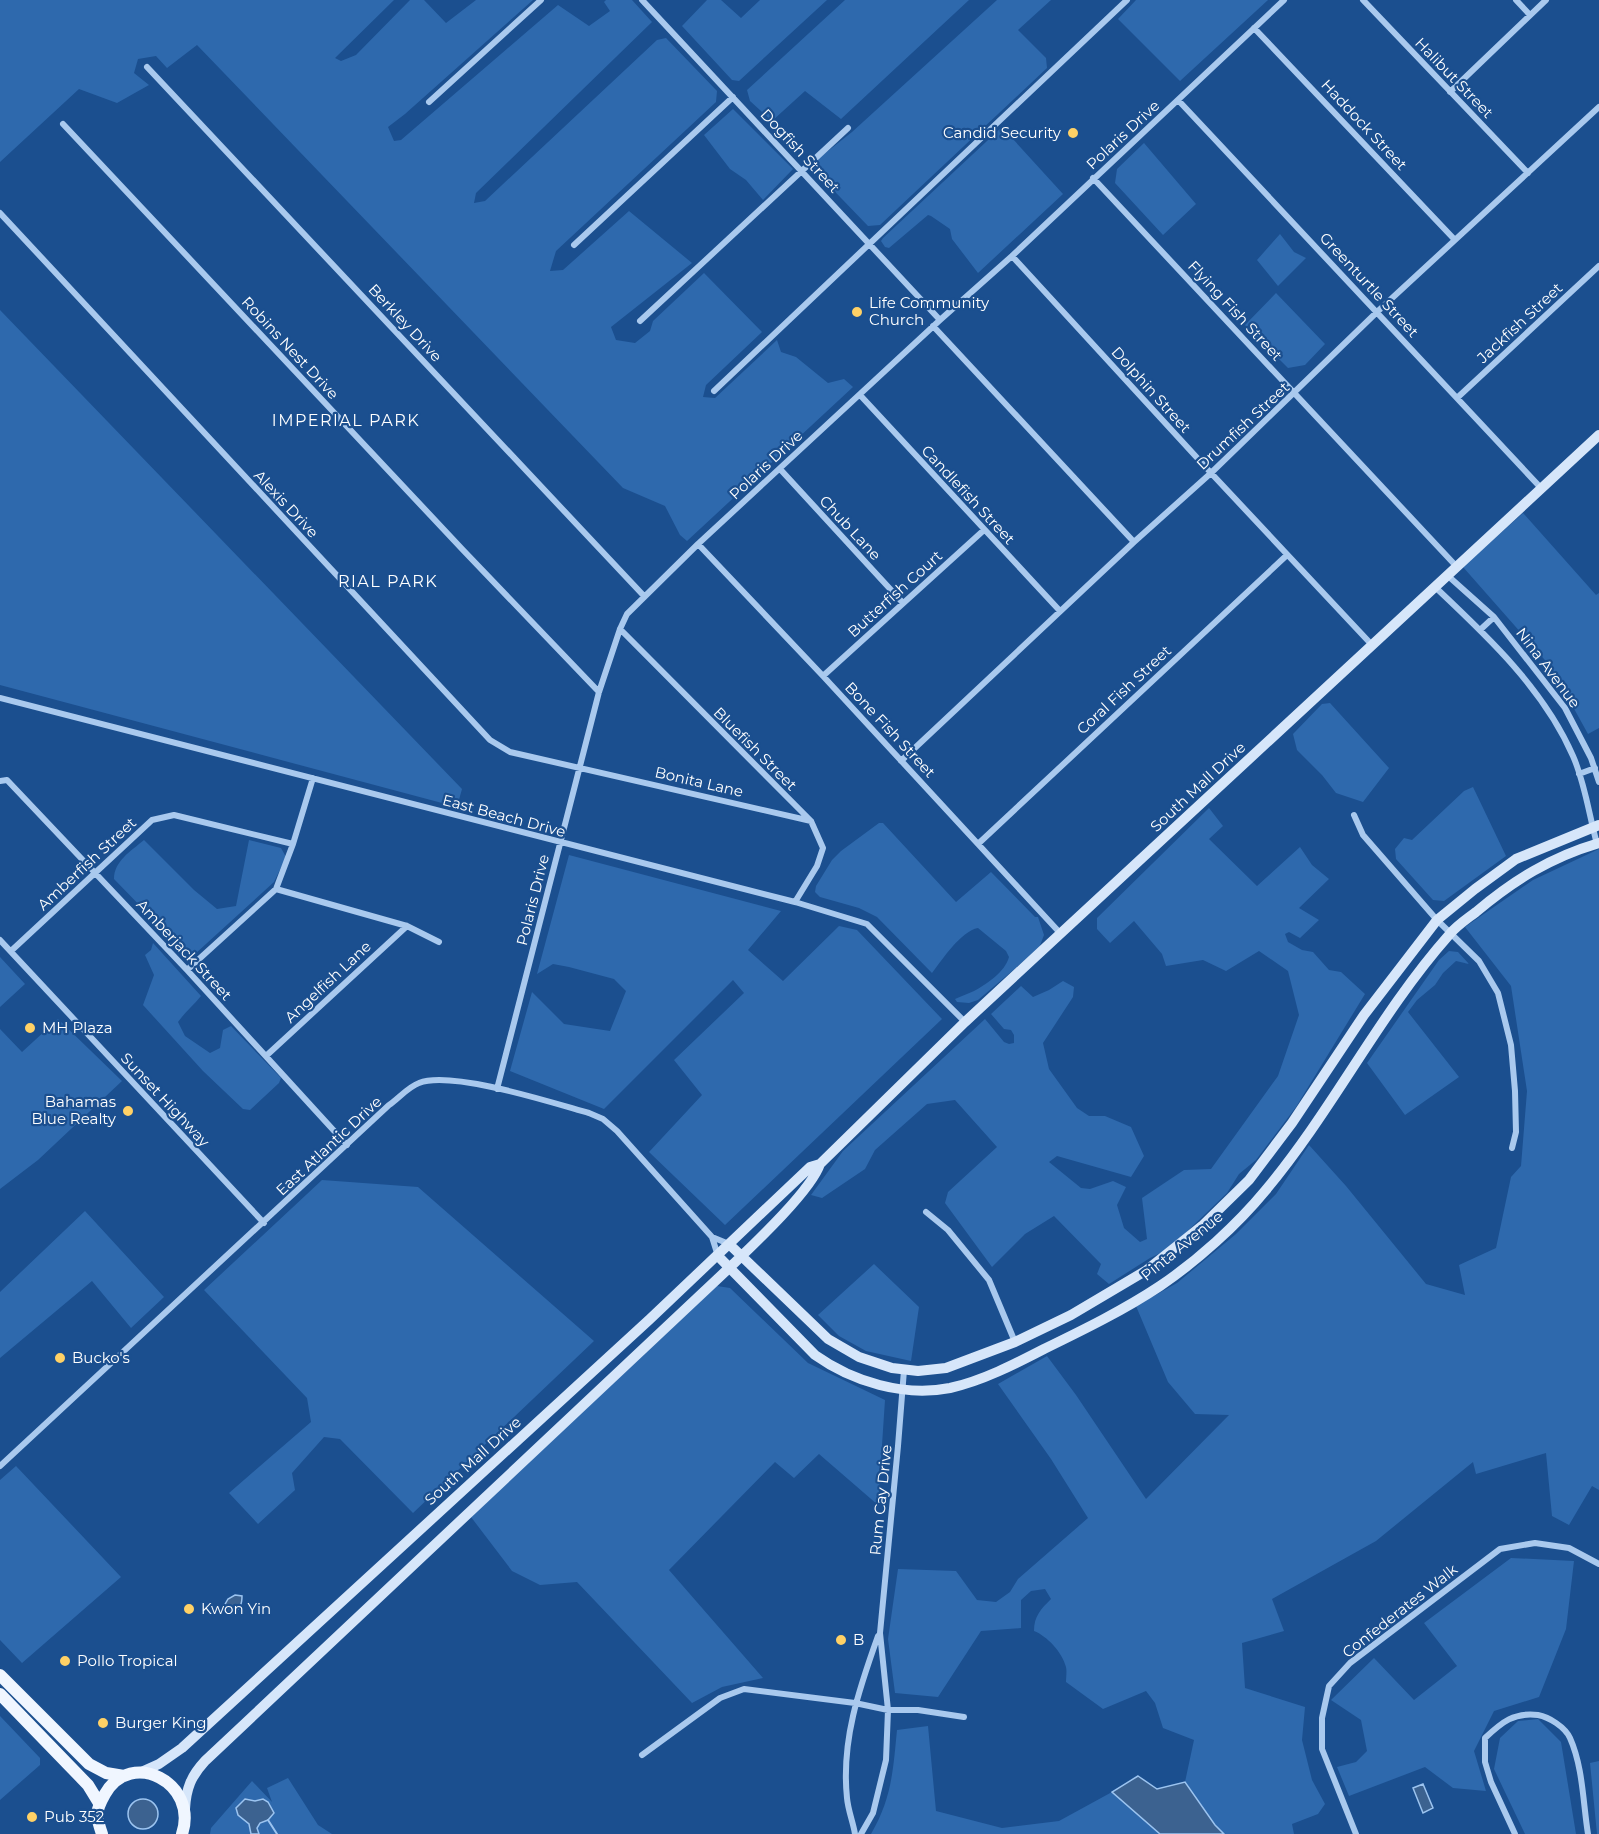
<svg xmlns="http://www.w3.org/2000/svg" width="1599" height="1834" viewBox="0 0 1599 1834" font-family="Montserrat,sans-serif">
  <rect width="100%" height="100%" fill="#1b4f8f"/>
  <path fill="#2e69ad" d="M0,0H394L335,58L341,61L356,55L410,0H424L446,23L476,0H533L405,114L388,127L394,141L401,140L558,5L589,26L610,11L604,2L606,0H632L652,22L476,193L474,203L485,201L657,40L666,38L717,91L716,102L556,251L550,271L563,270L629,211L692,263L611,327L616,340L635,343L650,331L653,321L704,273L762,332L706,385L703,397L715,398L777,340L781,352L796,357L828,383L844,379L853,387L687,541L680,535L665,506L623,488L197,45L167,68L156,56L138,59L134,73L149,85L117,103L79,89L0,162Z
    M707,0H721L741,18L760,0H827L739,81L732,80L682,26Z
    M845,0H969L841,119L805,91L772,121L750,101L747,90Z
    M997,0H1051L1018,30L1046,58L1047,68L880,225L868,226L814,170V162L852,132Z
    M1136,0H1268L1180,81L1118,19Z
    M733,109L793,169L763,200L746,180L730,169L704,135Z
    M1002,127L1063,194L978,273L952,239L950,229L931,216L928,215L889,248L885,247L881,241L883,238Z
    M1144,143L1196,204L1163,235L1115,183L1117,169Z
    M1280,234L1294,252L1306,258L1278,286L1257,260Z
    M1276,293L1325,344L1305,365L1288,368L1245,325Z
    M0,310L462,789L457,807L0,685Z
    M1523,513L1596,595L1599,593V728L1588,734L1551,667L1463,567Z
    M1330,703L1389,768L1363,802L1336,793L1322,775L1297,750L1293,734L1322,704Z
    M1473,787L1506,856L1444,901L1433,900L1396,859L1395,849L1404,838L1412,840L1464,791Z
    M1209,808L1223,826L1209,839L1257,886L1300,847L1312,865L1329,879L1299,908L1319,920L1300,938L1289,932L1285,934L1288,942L1302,950L1313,952L1329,970L1341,972L1365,994L1296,1107L1256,1160L1239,1174L1227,1193L1169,1249L1150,1258L1109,1284L1097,1274L1101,1264L1054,1216L1025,1234L992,1267L945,1203L948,1192L997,1147L955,1100L927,1104L875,1150L865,1169L822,1198L811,1195L843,1151L985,1019L1004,1042L1009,1044L1014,1043V1035L1011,1030L1004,1029L991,1014L1021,986L1033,997L1049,990L1063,981L1074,987L1073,997L1043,1043L1049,1069L1077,1108L1089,1116H1105L1131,1127L1144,1156L1131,1177L1057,1156L1049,1162L1081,1188L1090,1189L1113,1181L1126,1187L1117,1205L1124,1228L1140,1242L1147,1239L1142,1198L1184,1170L1211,1169L1278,1076L1299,1015L1288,971L1259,951L1226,971L1203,960L1166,966L1162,954L1134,921L1110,943L1097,929V918Z
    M879,823H883L956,902L991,872L1035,917H1038L1044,935L1039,948L978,1000L969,1003L957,1002L955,999C961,996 968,994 974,991C987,984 1005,972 1009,957L1006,951L978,928C961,931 942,960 932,973L877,917L859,908L820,897L815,892L816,886L832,860L841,851Z
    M144,840L194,890L217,909L236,906L249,840L281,848L286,857L274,882L195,954L182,949L114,879C114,861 131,851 144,840Z
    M1599,849V1490L1592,1486L1569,1525L1552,1516L1546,1453L1476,1474L1473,1462L1376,1541L1272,1599L1284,1631L1242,1643L1245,1688L1305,1707L1302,1740L1312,1780L1325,1804L1318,1814L1292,1824L1294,1834H1224L1215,1825L1185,1782L1194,1740L1163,1728L1155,1703L1146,1691L1103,1709L1066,1682C1066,1678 1067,1671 1066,1667C1062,1652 1047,1636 1034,1631C1034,1616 1041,1609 1051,1599L1045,1589L1031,1591L1021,1600V1628L981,1631L938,1697L895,1693L888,1639L898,1569L956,1571L977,1600L996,1602L1010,1592L1018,1579L1088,1518L1051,1459L998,1384L1047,1356L1076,1395L1146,1499L1229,1415L1195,1414L1168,1382L1136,1306L1177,1283L1236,1234L1276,1194L1309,1145L1346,1186L1426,1284L1465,1295L1459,1265L1496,1248L1511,1177L1521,1166L1527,1091L1511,986L1465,927L1533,880Z
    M569,855L781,911L748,950L783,981L839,926L857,930L942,1019L725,1225L649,1152L702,1095L674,1060L744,993L733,980L604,1109L510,1071L532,992L564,1024L610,1031L626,991L614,979L569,967L553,964L537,974Z
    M153,943L201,996C193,1006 185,1012 178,1022L185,1036L210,1053L220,1048L223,1030L231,1026L281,1078L279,1083L250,1110L243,1109L203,1071L143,1005L154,975L145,955L151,950Z
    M1449,951L1458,952L1469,964L1456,961L1443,973L1435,985L1417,1000L1408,1012L1459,1077L1405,1115L1367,1063L1439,960Z
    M0,957L25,984L0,1007Z
    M58,1019L122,1081L38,1160L0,1189V1029L22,1052Z
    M322,1180L418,1187L594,1341L413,1513L340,1439L324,1437L292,1473L295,1490L258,1524L229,1493L311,1422L307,1398L204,1290Z
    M85,1211L164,1297L131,1328L92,1281L0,1358V1292Z
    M874,1264L919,1307L911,1361L866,1351L839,1336L818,1315Z
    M717,1286L730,1288L808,1363L885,1400L878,1505L819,1454L794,1478L775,1462L669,1570L763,1678L722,1687L692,1703L577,1582L540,1585L512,1571L471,1517Z
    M16,1466L121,1577L22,1663L0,1640V1480Z
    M1511,1558L1574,1561L1566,1629L1539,1697L1494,1711L1474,1751L1486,1791L1453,1788L1425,1767L1349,1796L1337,1767L1356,1762L1367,1751L1361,1720L1331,1700L1374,1658L1414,1700L1457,1666L1424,1623Z
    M0,1716L40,1758V1765L0,1800Z
    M1538,1719L1561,1742L1576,1834H1525L1494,1769L1500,1738L1518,1721Z
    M928,1726L936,1811L1002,1828L1059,1821L1112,1792L1160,1834H871C892,1798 893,1770 897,1730Z
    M1599,1761V1834H1597L1590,1763Z
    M288,1778L318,1825L332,1834H210L211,1828L252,1781L272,1802L267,1788Z"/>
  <path fill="#3c6290" stroke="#9cc4f0" stroke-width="1.5" d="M235,1595L242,1596C242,1605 240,1609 232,1614L226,1612L224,1606L228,1599Z
    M1138,1776L1157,1789L1185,1782L1215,1825L1224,1834H1160L1112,1792Z
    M1423,1784L1433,1808L1423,1813L1413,1788Z
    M128 1814a15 15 0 1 1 30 0a15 15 0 1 1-30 0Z
    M245,1799L255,1801L263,1799L268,1802L274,1813L268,1820L260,1823L257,1828L259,1834H251L249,1824L238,1815L236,1808Z"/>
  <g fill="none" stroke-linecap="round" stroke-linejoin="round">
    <path stroke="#9cc4f0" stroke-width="2" d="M268,1820L277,1834"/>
    <path stroke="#a9c9ee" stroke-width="6" d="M642,0L940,320
      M1363,0L1528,173
      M1516,0L1530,15
      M1254,28L1455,240
      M147,67L644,596
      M1450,92L1546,0
      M1178,100L1541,488
      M429,102L541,0
      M63,124L463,550L599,692
      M1093,178L1457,567
      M0,213L490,740L510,752L811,821
      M574,245L733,97
      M1012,256L1211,473L1372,645
      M640,321L848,128
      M933,326L1134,542
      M714,391L1127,0
      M860,395L1060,611
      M1457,398L1599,266
      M780,469L903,603
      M698,544L823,676L1061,934
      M1447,575L1494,617L1565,708L1591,758L1599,782
      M1435,587C1487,636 1544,689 1573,756C1585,783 1589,815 1597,844
      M620,629L811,821L823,848L817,866L795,902
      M1480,630L1494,617
      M823,676L984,530
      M0,698L795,902L867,924L965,1022
      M901,761L1134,542L1211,473L1377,312L1599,107
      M1579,774L1595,768
      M0,781L7,780L187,970L347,1145
      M1354,815L1363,835L1437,920L1479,961L1498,993L1511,1045L1515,1091L1516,1132L1512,1148
      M978,844L1287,555
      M276,889L407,926L439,942
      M0,940L264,1223
      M11,951L152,820L174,815L293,844
      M187,970L276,889L293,844L313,778
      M266,1056L407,926
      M497,1089L599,692L620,629L627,614L698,544L940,320L1012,256L1284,0
      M926,1212L948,1230L989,1280L1015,1342
      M712,1237L718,1256
      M0,1466L389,1105C398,1099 408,1087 419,1083C451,1070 553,1103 589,1113L603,1119L617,1131L712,1237L729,1244
      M642,1755L720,1698L744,1689L855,1703L888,1710H918L964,1717
      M855,1834C853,1822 848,1810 847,1798C841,1741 859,1689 878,1636
      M861,1834L873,1813L886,1760L888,1710L880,1633L898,1446L904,1370
      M1356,1834L1322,1749V1718L1329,1686L1350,1663L1500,1549L1535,1543L1569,1548L1599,1564
      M1515,1834L1491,1782L1485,1762V1738C1502,1722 1514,1712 1538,1715C1549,1717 1565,1727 1570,1738C1583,1767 1583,1803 1588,1834"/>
    <path stroke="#d6e6fa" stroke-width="10" d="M729,1244L828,1339L859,1357L892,1368L918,1371L946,1368L1015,1342L1071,1315L1147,1270L1202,1226L1249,1180L1292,1123L1364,1015L1437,920L1475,889L1516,859L1599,825
      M718,1256L815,1355C853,1382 904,1397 950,1388C982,1381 1015,1364 1044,1349C1083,1330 1124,1310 1160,1286C1197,1261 1237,1225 1265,1191C1333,1110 1379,1014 1449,935C1456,926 1467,919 1476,912C1514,880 1551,857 1599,843
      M139,1773L159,1764L182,1748L650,1319L810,1167L820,1164L965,1022L1599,435
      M185,1809C186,1789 191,1776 205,1761L729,1268C752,1246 811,1191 820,1164"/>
    <path stroke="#f0f6ff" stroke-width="12" d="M0,1675L89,1764L106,1773L124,1776
      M0,1694L88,1785L99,1803
      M102,1834C100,1828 98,1822 97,1816C97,1808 101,1801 105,1794C131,1748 199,1783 182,1834"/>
  </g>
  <g fill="#ffd166" stroke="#1b4f8f" stroke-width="2">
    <circle cx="1073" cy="133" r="6"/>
    <circle cx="857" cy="312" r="6"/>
    <circle cx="30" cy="1028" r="6"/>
    <circle cx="128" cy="1111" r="6"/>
    <circle cx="60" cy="1358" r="6"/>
    <circle cx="189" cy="1609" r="6"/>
    <circle cx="841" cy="1640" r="6"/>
    <circle cx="65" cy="1661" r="6"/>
    <circle cx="103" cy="1723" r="6"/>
    <circle cx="32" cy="1817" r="6"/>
  </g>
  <g text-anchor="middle" stroke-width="4.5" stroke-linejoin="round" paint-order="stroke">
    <g font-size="15" fill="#fff" stroke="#1b4f8f">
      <text transform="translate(1454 78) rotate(46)" y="5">Halibut Street</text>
      <text transform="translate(1364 125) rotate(47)" y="5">Haddock Street</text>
      <text transform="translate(1123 135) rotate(-43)" y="5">Polaris Drive</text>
      <text transform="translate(800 151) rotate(47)" y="5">Dogfish Street</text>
      <text transform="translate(1369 285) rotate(47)" y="5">Greenturtle Street</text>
      <text transform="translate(1235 311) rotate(47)" y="5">Flying Fish Street</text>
      <text transform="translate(405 323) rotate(47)" y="5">Berkley Drive</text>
      <text transform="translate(1520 323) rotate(-43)" y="5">Jackfish Street</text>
      <text transform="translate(290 348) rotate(47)" y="5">Robins Nest Drive</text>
      <text transform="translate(1151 390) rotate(48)" y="5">Dolphin Street</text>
      <text transform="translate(1243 426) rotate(-43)" y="5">Drumfish Street</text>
      <text transform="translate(766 465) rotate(-43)" y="5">Polaris Drive</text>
      <text transform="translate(968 495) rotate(47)" y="5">Candlefish Street</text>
      <text transform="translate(286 504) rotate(47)" y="5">Alexis Drive</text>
      <text transform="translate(850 528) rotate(47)" y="5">Chub Lane</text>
      <text transform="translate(895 594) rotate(-42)" y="5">Butterfish Court</text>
      <text transform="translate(1548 668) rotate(53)" y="5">Nina Avenue</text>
      <text transform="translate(1124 690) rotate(-43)" y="5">Coral Fish Street</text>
      <text transform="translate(890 730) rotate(47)" y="5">Bone Fish Street</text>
      <text transform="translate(755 749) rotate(45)" y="5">Bluefish Street</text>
      <text transform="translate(699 782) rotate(13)" y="5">Bonita Lane</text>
      <text transform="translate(1198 787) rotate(-43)" y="5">South Mall Drive</text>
      <text transform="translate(504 816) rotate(15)" y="5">East Beach Drive</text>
      <text transform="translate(87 864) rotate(-43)" y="5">Amberfish Street</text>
      <text transform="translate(533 900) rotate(-76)" y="5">Polaris Drive</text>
      <text transform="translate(184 950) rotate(47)" y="5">Amberjack Street</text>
      <text transform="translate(328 982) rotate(-43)" y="5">Angelfish Lane</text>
      <text transform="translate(165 1100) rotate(47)" y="5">Sunset Highway</text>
      <text transform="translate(329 1146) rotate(-43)" y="5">East Atlantic Drive</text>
      <text transform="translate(1182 1246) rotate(-39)" y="5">Pinta Avenue</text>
      <text transform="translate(473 1461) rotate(-42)" y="5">South Mall Drive</text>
      <text transform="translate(881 1500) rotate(-84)" y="5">Rum Cay Drive</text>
      <text transform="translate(1400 1611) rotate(-38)" y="5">Confederates Walk</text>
    </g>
    <g font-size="15" fill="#fff" stroke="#1b4f8f" text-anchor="start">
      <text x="1061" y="138" text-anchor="end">Candid Security</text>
      <text x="869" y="308">Life Community<tspan x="869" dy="17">Church</tspan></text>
      <text x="42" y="1033">MH Plaza</text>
      <text x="116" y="1107" text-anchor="end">Bahamas<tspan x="116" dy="17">Blue Realty</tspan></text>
      <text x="72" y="1363">Bucko's</text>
      <text x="201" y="1614">Kwon Yin</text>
      <text x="853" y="1645">B</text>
      <text x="77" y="1666">Pollo Tropical</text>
      <text x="115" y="1728">Burger King</text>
      <text x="44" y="1822">Pub 352</text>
    </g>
    <g font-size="16" letter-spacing="1.5" fill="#fff" stroke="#1b4f8f">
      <text x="346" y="426">IMPERIAL PARK</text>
      <text x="388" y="587">RIAL PARK</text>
    </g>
  </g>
</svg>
